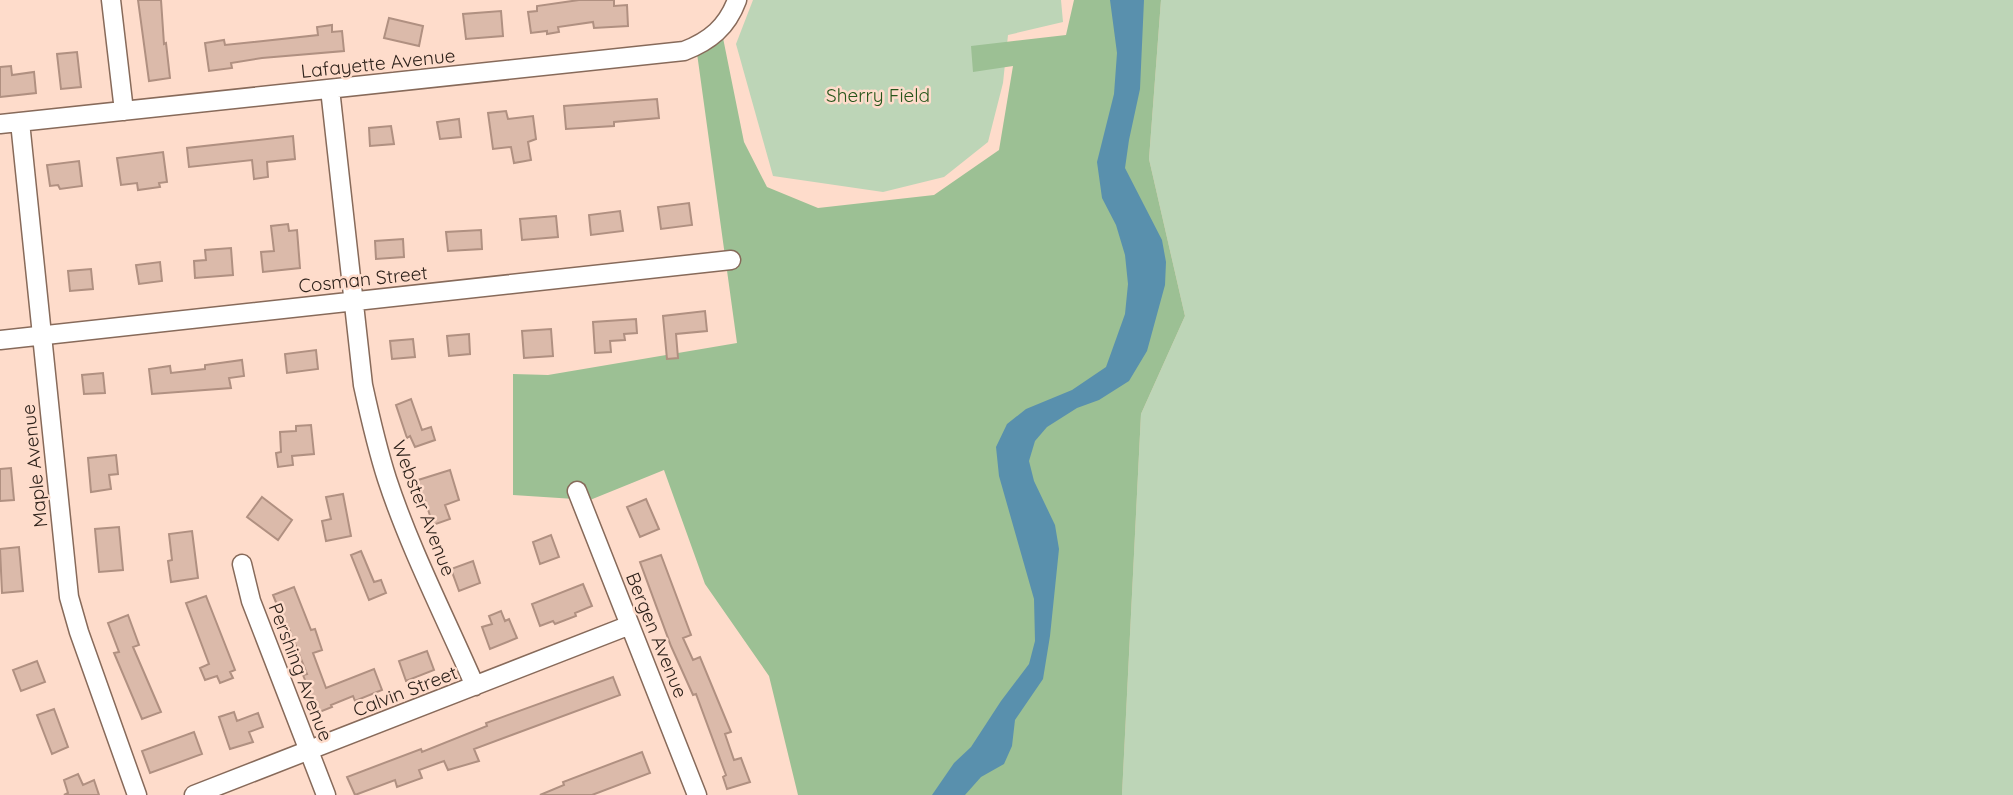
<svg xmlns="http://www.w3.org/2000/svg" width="2013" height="795" viewBox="0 0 2013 795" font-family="Quicksand,sans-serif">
  <rect width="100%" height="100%" fill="#fedccb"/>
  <path fill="#bdd5b7" d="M753,0H1061L1063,22L1008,35L1003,83L988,142L944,177L883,192L773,176L736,44Z
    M1161,0H2013V795H1122L1141,414L1185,316L1149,159Z"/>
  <path fill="#9cc094" d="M1074,0H1161L1149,159L1185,316L1141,414L1122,795H798L769,676L705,584L664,470L590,500L513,495V374L548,375L737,343L696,46L721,28L744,142L767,187L818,208L934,195L999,150L1013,66L973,72L971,46L1066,35Z"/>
  <path fill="#5990ad" d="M1110,0H1144L1140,89L1129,140L1125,168L1162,240L1166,262L1165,285L1147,351L1129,381L1099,400L1077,408L1047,427L1035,441L1029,461L1034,481L1055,525L1059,549L1050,636L1043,679L1015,720L1012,746L1004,764L981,777L965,795H932L954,763L971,747L1001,701L1029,664L1035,641L1034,599L999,476L996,447L1007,424L1026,409L1072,390L1106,367L1125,314L1128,284L1125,255L1116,225L1102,198L1097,162L1114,94L1117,53Z"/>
  <path fill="#dbbaaa" stroke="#b09081" stroke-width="2" d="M138,0H161L164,44L166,43L170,78L149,81Z
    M579,0H614V6L627,5L628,26L594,28L593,22L558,27L559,32L547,34V31L531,33L528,12L537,11V6Z
    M501,11L503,36L466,39L463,14Z
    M389,18L423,26L419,46L384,38Z
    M332,25V32L342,31L344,51L262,58L231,63L232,68L209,71L205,43L224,40L225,45L318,35L317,27Z
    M77,52L81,87L61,89L57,54Z
    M11,66L12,75L34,72L36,93L0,97V67Z
    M657,99L659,118L614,122V126L566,129L564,106Z
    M506,111L508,119L533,116L536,139L528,142L531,160L514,163L511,147L493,149L488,113Z
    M459,119L461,137L440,139L437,122Z
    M391,126L394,144L370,146L369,128Z
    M293,136L295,159L267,162L268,177L254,179L252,160L189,167L187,148Z
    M163,152L167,182L159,183L160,187L138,190L137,183L121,185L117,158Z
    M79,161L82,186L60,189L58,185L50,186L47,165Z
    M689,203L692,225L661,229L658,207Z
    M620,211L623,231L591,235L589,215Z
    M556,216L558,237L522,240L520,219Z
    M288,224L289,231L297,230L300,268L263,272L261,252L274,251L271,226Z
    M481,230L482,249L448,251L446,232Z
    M403,239L404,257L376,259L375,241Z
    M231,248L233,275L195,278L194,261L206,260L205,250Z
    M160,262L162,281L139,284L136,265Z
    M91,269L93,289L70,291L68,271Z
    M705,311L707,331L676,334L678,358L667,359L663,316Z
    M636,319L637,333L624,334L625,340L610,341L611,352L595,353L593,322Z
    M551,329L553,356L524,358L522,331Z
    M469,334L470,354L449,356L447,336Z
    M413,339L415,357L392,359L390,341Z
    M316,350L318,369L287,373L285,354Z
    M242,360L244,376L229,378L231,388L152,394L149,369L170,366L171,373L205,369V365Z
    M103,373L105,393L84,394L82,375Z
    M411,399L422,430L431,427L435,440L415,447L410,436L407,438L396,405Z
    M311,425L314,454L292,456L293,465L278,467L276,453L281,452L280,432L296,431V426Z
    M116,455L118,474L109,475L111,489L91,492L88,458Z
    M11,468L14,500L0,501V469Z
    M450,470L459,500L445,505L450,519L433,525L424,497L421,498L415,481Z
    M343,494L351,536L326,541L322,521L331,519L326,497Z
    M262,497L292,520L278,540L247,517Z
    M646,499L659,529L640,537L627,507Z
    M119,527L123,570L99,572L95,529Z
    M192,531L198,578L171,582L168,561L172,560L169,534Z
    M551,535L559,557L540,564L533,542Z
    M19,547L23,591L2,593L0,549Z
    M361,551L374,582L381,580L386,593L369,600L351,555Z
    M661,555L691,635L683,638L693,660L700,657L731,732L725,734L734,760L741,758L750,782L727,789L723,777L726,775L696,694L693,695L671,646L640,562Z
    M473,561L480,583L459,591L451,569Z
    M583,584L592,606L575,613L576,616L555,624L553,621L540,626L532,604Z
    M294,587L311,630L315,629L322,650L313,653L326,688L374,669L382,690L355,701L353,696L331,705L332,707L312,715L302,687L307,685L303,675L307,674L288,626L286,627L273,595Z
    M206,596L235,670L230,672L233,678L220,683L217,676L205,680L200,668L209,664L186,603Z
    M501,611L505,621L509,619L517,638L490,649L482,627L492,624L489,616Z
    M128,615L139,645L133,647L161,712L142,719L114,653L119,652L108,623Z
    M427,651L434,670L406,681L399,661Z
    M37,661L45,682L21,691L13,670Z
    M613,677L620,695L474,749L479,761L448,770L444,761L419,770L422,778L397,787L395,780L355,795L347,777L421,749L422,752L487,726L486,723Z
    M54,709L68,747L52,754L37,715Z
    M234,712L237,721L258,713L263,727L249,732L253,742L230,749L219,717Z
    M194,732L202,754L150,773L142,751Z
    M642,752L650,773L592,795H540L564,785L563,782Z
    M78,774L83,785L94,780L99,795H64L68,793L64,780Z"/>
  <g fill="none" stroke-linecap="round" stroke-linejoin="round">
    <g stroke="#876a5a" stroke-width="21">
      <path id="minor" d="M111,0L124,111
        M330,89L363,385C370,417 377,448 387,479C410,549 445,617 475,686
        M20,122L69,597L79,632L137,795
        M0,124L684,51C710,41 727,27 737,0
        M0,340L731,260
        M577,491L697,795
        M242,564L251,601L326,795
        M194,795L630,625"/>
    </g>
    <use href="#minor" stroke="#fff" stroke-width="18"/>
  </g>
  <g text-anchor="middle" stroke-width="5" stroke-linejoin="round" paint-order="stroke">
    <g font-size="19" fill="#2e221b" stroke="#fedccb">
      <text transform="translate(378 63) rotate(-6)" y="7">Lafayette Avenue</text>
      <text transform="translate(363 279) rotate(-6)" y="7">Cosman Street</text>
      <text transform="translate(34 466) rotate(-96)" y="7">Maple Avenue</text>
      <text transform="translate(424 508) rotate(69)" y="7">Webster Avenue</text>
      <text transform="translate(657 635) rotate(68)" y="7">Bergen Avenue</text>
      <text transform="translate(301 672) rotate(69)" y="7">Pershing Avenue</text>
      <text transform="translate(405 691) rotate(-21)" y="7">Calvin Street</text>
    </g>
    <g font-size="19" fill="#26551a" stroke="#fedccb">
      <text x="878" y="102">Sherry Field</text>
    </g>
  </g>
</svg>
